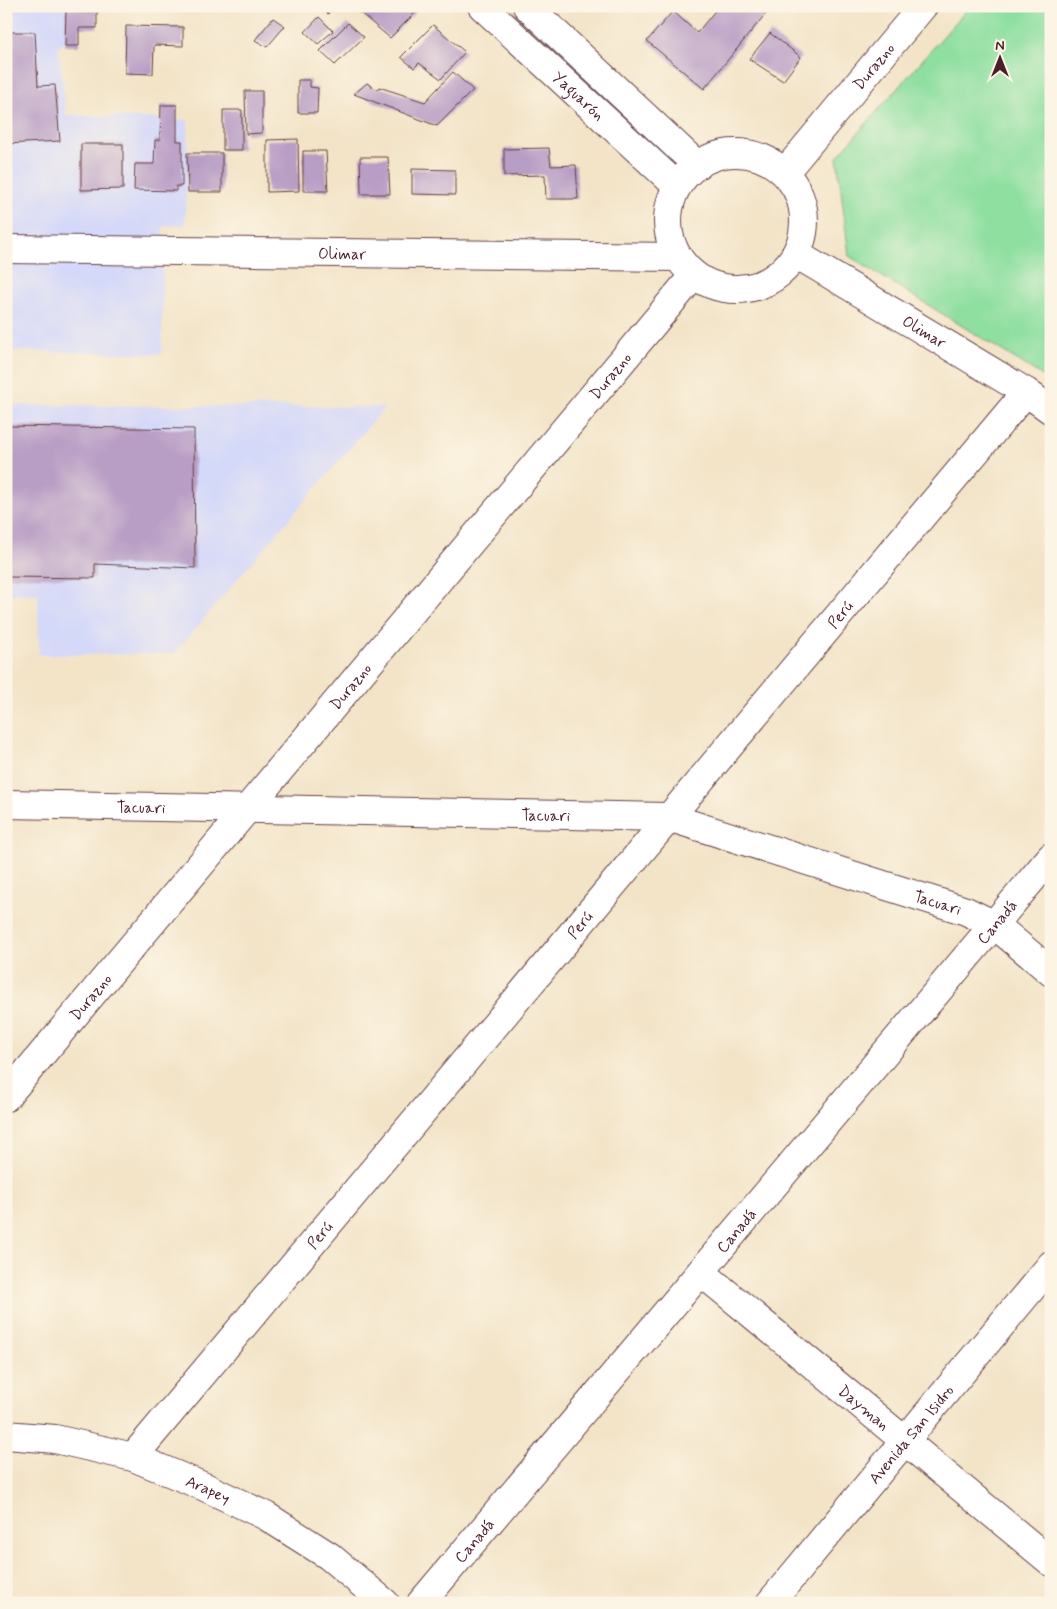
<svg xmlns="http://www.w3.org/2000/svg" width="1057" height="1609" viewBox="0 0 1057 1609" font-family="Mynerve,sans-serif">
  <rect width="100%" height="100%" fill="#fcf5e5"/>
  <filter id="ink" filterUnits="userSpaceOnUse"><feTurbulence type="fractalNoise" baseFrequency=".02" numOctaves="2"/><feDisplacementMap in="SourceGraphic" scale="10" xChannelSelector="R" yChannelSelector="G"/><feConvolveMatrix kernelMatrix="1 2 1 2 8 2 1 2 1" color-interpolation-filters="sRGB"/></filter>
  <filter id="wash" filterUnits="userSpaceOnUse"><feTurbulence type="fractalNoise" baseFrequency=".0096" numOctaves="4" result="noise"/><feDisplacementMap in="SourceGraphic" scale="20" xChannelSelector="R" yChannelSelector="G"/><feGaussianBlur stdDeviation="1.12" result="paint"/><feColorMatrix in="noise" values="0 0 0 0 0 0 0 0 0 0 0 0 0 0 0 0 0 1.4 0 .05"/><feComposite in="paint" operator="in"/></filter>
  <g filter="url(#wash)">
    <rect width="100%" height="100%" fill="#f3e4c8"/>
    <path fill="#d4d8f9" d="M6,6H99L79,23L58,48L66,115L188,120L185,225L163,226L162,354L6,351Z
      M6,405L385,407L174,654L39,655L38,594H6Z"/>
    <path fill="#8edfa0" stroke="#6c7f66" d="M970,6H1051V381L849,256L837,157Z"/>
    <g id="blocks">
      <path fill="#b89dc5" d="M318,6H335L328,14Z
        M362,6H409L416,12L390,38L358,11Z
        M719,6H772L704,89L647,41L673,11L697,33Z
        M66,9H97V28H79V46H65Z
        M319,17L333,31L318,44L305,32Z
        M273,18L285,26L267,47L255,40Z
        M6,19H9V32H35L38,86L55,85L60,141L6,144Z
        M348,23L364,37L335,65L320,51Z
        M433,25L465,52L441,79L419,63L414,68L401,57Z
        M126,26L183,27V46L154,45L153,74L125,73Z
        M770,33L801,57L783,81L749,59Z
        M453,72L473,90L437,126L354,94L367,83L377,90L379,87L425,102Z
        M298,80H310V87L318,88L317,113H298Z
        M245,91H262V133L246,134Z
        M161,105H177V141H182V186H176V191L134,190L135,164H154L155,140H160Z
        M223,110H242V150H223Z
        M298,139L299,191L267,192V140Z
        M81,144H123V189L81,190Z
        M549,148L551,166L576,165L578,199H546L545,175L504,176V149Z
        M303,151H326L328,191H303Z
        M187,153H222V192H188Z
        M360,157H388L390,194H361Z
        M412,169L455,170V195L412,194Z
        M6,426L194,429L195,568L95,564V578L6,577Z"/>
    </g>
  </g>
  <g filter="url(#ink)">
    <use href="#blocks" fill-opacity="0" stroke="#633d43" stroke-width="1"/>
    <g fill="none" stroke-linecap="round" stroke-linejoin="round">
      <g stroke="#633d43" stroke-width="30">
        <g id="minor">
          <path id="s1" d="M482,6L677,186"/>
          <path d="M527,6L696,164"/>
          <circle cx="736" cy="221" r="68"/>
          <path id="s2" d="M785,172L923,6"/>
          <path id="s3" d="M6,249L678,257"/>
          <path id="s4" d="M796,254L1026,392L1051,410"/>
          <path id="s5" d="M6,804L668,817L966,911L995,925L1051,972"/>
          <path id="s6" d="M6,1097L694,275"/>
          <path id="s7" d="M701,1272L1051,1562"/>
          <path id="s8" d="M6,1435L55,1439L133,1457L205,1487L266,1516L329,1556L385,1603"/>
          <path id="s9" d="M133,1457L1026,392"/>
          <path id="s10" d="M421,1603L1051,857"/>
          <path id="s11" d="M770,1603L1051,1265"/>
        </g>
      </g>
      <use href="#minor" stroke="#fff" stroke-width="28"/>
    </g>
  </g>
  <g text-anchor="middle" stroke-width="4" stroke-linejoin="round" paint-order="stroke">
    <g font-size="16" fill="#4a1f2b" stroke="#fcf5e5">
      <text dy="6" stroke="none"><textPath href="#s2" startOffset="138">Durazno</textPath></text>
      <text dy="6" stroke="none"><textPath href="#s1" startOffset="132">Yaguarón</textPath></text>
      <text dy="6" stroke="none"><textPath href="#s3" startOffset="336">Olimar</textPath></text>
      <text dy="6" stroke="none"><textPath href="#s4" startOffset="150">Olimar</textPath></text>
      <text dy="6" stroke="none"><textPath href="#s6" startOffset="941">Durazno</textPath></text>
      <text dy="6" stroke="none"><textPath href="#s9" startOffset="1100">Perú</textPath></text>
      <text dy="6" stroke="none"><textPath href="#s6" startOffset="536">Durazno</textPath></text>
      <text dy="6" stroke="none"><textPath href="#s5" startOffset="135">Tacuari</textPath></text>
      <text dy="6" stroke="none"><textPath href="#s5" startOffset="540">Tacuari</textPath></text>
      <text dy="6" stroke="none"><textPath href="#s5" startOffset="945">Tacuari</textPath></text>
      <text dy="6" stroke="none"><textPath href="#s10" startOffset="892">Canadá</textPath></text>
      <text dy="6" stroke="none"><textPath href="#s9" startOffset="695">Perú</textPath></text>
      <text dy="6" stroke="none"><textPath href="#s6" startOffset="131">Durazno</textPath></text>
      <text dy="6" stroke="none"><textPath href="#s10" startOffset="488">Canadá</textPath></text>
      <text dy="6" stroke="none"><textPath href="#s9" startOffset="290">Perú</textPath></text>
      <text dy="6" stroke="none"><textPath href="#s7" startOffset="212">Dayman</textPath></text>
      <text dy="6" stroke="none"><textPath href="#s11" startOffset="220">Avenida San Isidro</textPath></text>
      <text dy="6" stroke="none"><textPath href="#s8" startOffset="211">Arapey</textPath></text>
      <text dy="6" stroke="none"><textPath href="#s10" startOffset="82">Canadá</textPath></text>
    </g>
  </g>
  <rect width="1057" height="1609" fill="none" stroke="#fcf5e5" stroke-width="25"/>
  <g transform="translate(1000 58)" stroke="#fcf5e5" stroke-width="4" paint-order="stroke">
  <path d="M0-4L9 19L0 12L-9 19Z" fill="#4a1f2b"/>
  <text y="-8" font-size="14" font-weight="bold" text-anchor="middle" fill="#4a1f2b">N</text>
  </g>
</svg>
